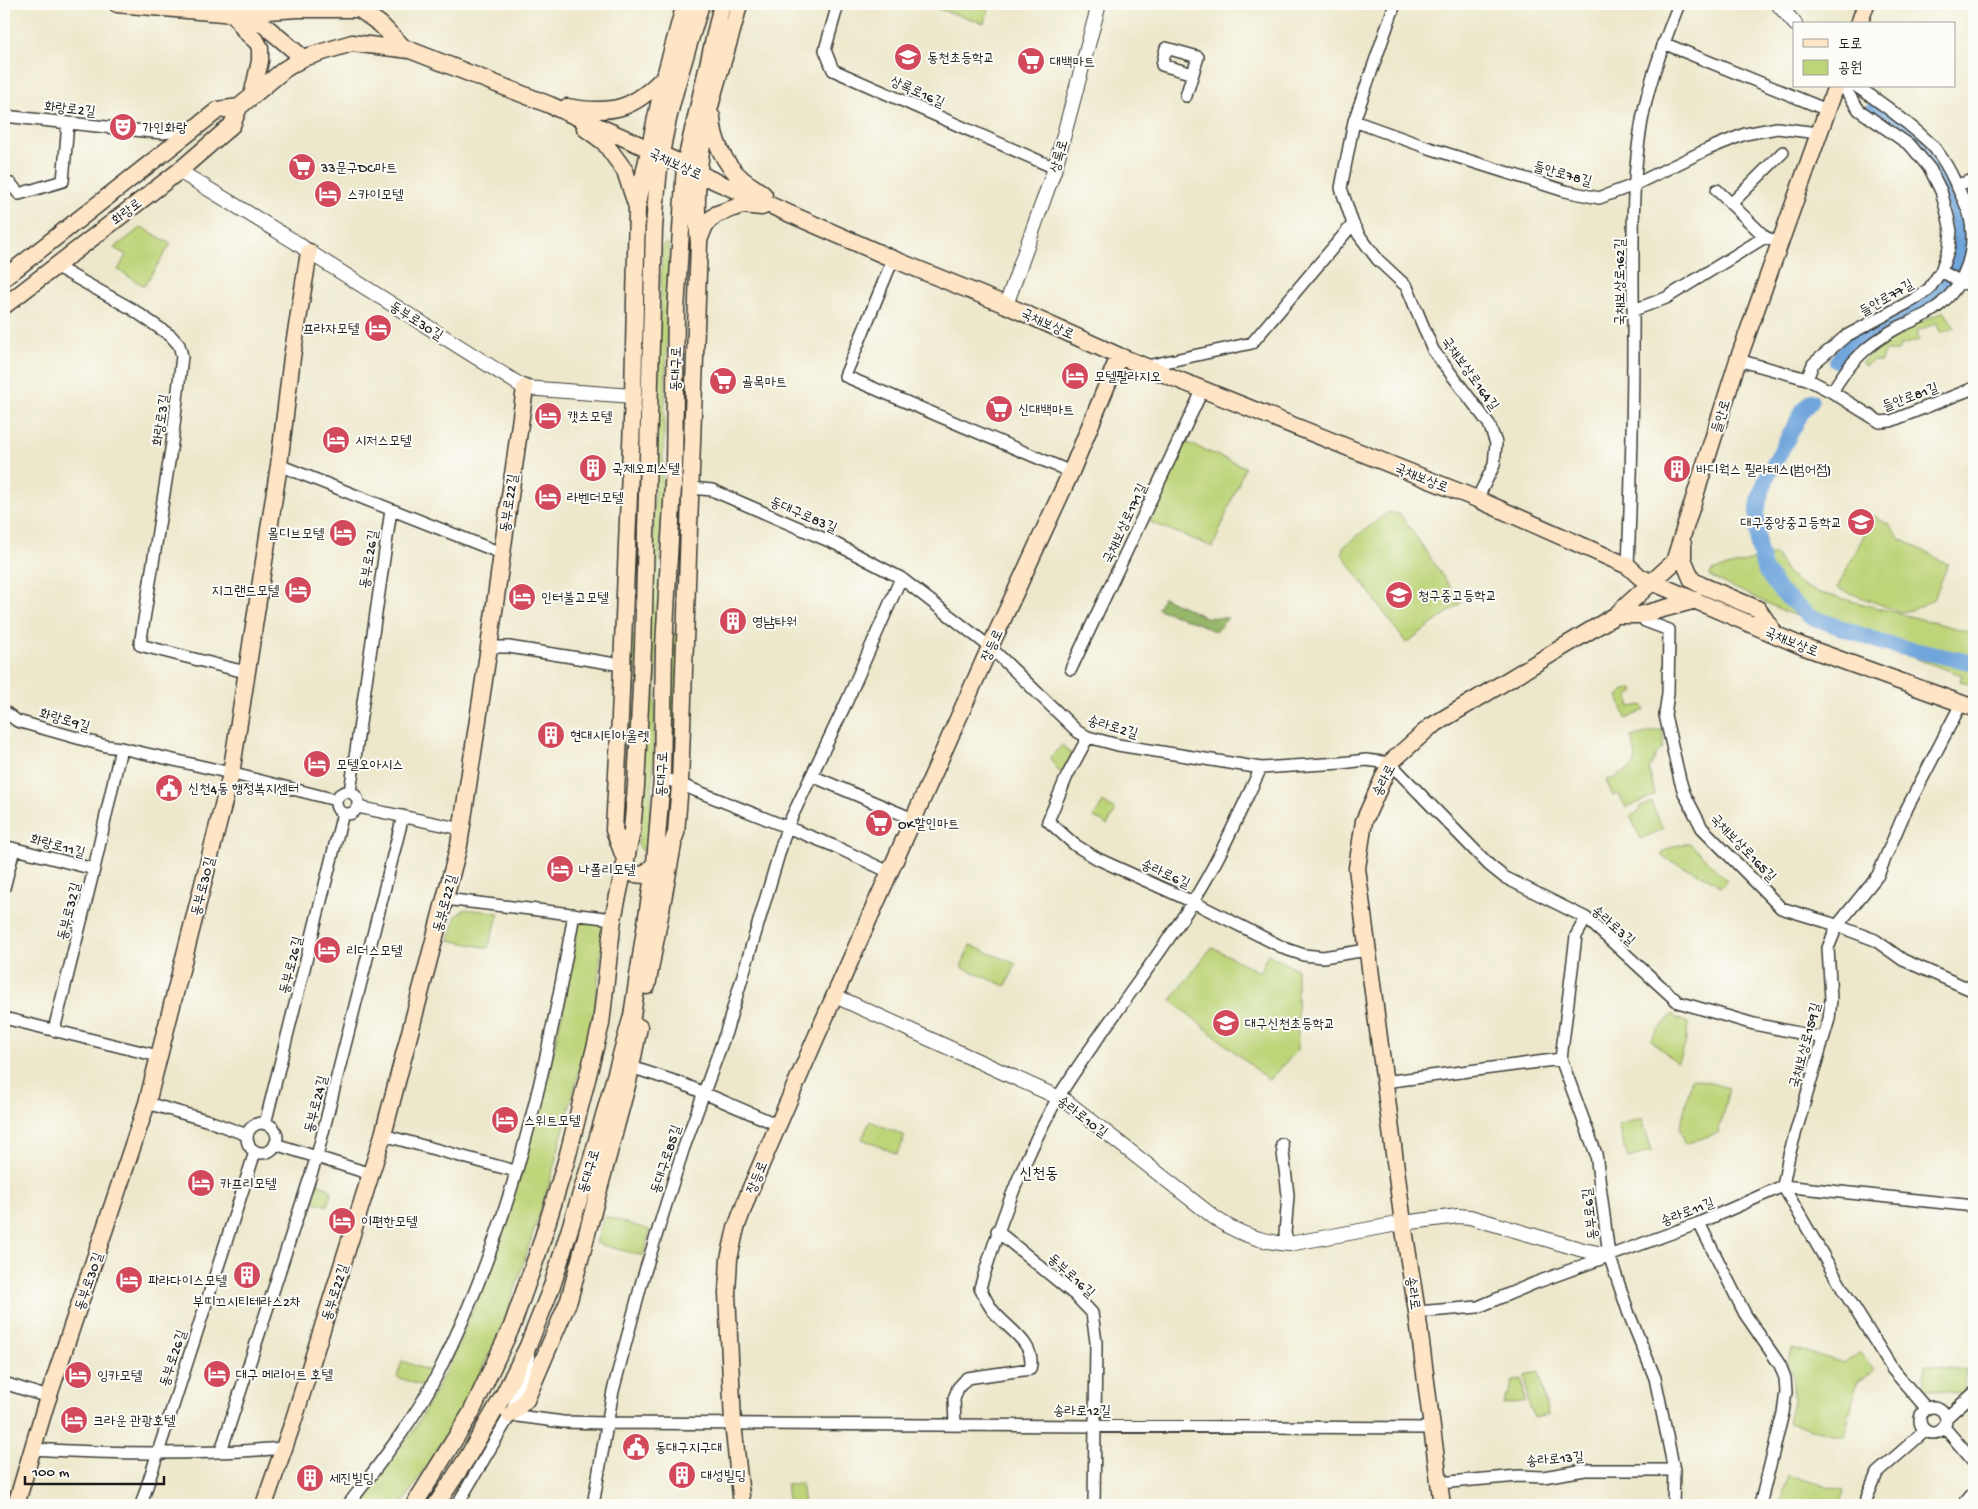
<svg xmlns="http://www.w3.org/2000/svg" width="1978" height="1509" viewBox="0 0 1978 1509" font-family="'Gochi Hand','Poor Story',sans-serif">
  <rect width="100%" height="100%" fill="#fdfcf7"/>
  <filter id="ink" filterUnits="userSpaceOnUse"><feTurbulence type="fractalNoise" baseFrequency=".02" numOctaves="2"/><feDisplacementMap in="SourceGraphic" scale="10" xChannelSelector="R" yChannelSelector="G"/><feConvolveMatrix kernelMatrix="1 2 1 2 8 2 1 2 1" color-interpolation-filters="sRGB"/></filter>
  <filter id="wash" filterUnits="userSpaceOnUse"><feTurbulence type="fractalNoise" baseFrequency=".0096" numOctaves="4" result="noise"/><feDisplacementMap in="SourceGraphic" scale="20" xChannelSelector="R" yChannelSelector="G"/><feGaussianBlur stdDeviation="1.12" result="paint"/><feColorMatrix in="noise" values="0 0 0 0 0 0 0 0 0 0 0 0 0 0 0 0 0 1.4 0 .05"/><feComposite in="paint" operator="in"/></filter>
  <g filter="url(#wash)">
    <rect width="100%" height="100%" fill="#ede8cb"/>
    <path fill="#bdd479" stroke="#6c784a" d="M922,4H990L984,23Z
      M142,227L171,244L144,286L118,270L126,255L114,248Z
      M666,243L670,248L653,771L648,845L643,852L638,844L653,538L662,246Z
      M1944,311L1955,328L1940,333L1937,323L1917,331L1919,340L1901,345L1898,351H1884L1881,362L1873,360L1865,366L1861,363L1883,341Z
      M1185,442L1245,467L1213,547L1150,522Z
      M1388,512L1401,515L1461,603L1406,643L1342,554L1343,547Z
      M1874,516L1889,524L1899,538L1948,564L1934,599L1912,610L1900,612L1837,588Z
      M1776,554C1789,577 1792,581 1817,592L1974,633V686L1960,681L1962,675L1788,613L1709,576L1712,571Z
      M676,630L679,636L675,762L670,769L667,763L673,636Z
      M633,633L637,638L632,764L628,772L624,766L631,639Z
      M1633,689L1634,693L1629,694L1630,707L1642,705L1645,710L1626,719L1618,696L1624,690Z
      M1663,729V748L1657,754L1649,769L1655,795L1626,808L1619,794L1613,796L1606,780L1618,777V774C1641,767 1637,756 1631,737Z
      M1062,745L1072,754L1064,773L1057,770L1050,757Z
      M1103,802L1116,811L1107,825L1094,817Z
      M1651,802L1663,829L1641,839L1630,816L1640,811L1639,807Z
      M1690,843L1727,881L1721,887C1703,872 1680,868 1661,855C1668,846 1680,845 1690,843Z
      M465,909L499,913L488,948L449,940L456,916Z
      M579,922L604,924L595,1009L589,1032L550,1181L504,1323L464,1406L402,1505H354L413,1432L450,1364L498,1249L549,1073L565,999Z
      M970,945L1016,964L1006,986L961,967Z
      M1212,947L1259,972L1268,954L1297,969L1298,1050L1269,1080L1171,1000Z
      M1673,1014L1676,1018L1688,1023L1685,1046L1677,1063L1650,1039Z
      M1692,1078L1729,1088L1718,1133L1685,1144L1680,1128Z
      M1642,1118L1652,1151L1628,1158L1618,1125Z
      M870,1121L905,1136L897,1154L862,1139Z
      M314,1182L328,1187V1189L332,1191L327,1206L309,1200Z
      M604,1216L650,1230L643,1256L596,1243Z
      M1792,1348L1845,1363L1859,1352L1874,1370L1857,1383L1844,1437L1788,1423L1793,1401V1377L1788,1365Z
      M402,1361L433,1372L424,1387L397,1377Z
      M1925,1365L1966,1370L1963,1393L1923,1388Z
      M1539,1372L1548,1415L1534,1418L1528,1402L1525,1375Z
      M1522,1379L1525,1401L1503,1405L1506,1395H1508L1513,1381Z
      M1788,1475L1844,1491L1840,1505H1780Z
      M801,1483L804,1505H789L786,1485Z"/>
    <path fill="#96b669" stroke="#596942" d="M1163,597L1205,617L1228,618L1215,632L1200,624L1158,609Z"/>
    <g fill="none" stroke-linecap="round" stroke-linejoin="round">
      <path stroke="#6fa5dc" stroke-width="16" d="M1837,361C1842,355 1847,349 1853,344C1878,323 1913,315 1938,293C1978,257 1955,184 1926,147C1913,131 1892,119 1875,107
        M1811,401L1803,410L1767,477L1760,496L1757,513L1758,545L1764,569L1780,591L1809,616L1886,644L1974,663"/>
    </g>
  </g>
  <g filter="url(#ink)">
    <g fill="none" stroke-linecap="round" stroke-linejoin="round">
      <g stroke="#3b3b36" stroke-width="14">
        <path id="minor" d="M838,4L825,50L833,70L1055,168
          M1395,4L1354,121L1341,188L1353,224L1359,235L1378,260L1407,287L1433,350L1489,424L1496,443L1494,465L1477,499
          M1663,43L1827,110
          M1186,96L1198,57L1166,48L1162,65L1193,74
          M4,116L162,133L192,129
          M1354,121L1426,147L1565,191L1599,198L1634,185L1708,149L1745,134L1777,128L1818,133
          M4,183L11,184L19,194L63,181L68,123
          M1956,185L1974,180
          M1717,190L1765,237
          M1731,204L1783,152
          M893,259L845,376L1071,472
          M55,266L132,309L171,336L179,345L182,356L172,443L140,645L237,670L247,671
          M1941,271L1961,282L1974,286
          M1634,310L1666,298L1765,237L1779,243
          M1738,360L1807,379L1832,392L1880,422L1891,421L1974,388
          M1147,366L1252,343L1353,224
          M1807,379L1813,364L1846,336L1915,299L1929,289L1941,271L1949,248L1951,231L1948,217L1941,191L1930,169L1911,146L1859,110L1843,86
          M1832,392C1849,362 1869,343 1899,327C1914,320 1929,315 1942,303C1966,282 1977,249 1970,217C1967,205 1960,193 1955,182C1950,171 1944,160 1936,150C1932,144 1925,139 1920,134C1900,117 1878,100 1856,86
          M279,465L501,553
          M691,488L712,490L836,544L901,578L990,647L1078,732L1088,737L1118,745L1261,768L1341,763L1366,760L1390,763L1489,865L1504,877L1586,918L1678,1002L1754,1024L1823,1038
          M1628,566C1631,490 1633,414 1633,338C1634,259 1628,175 1647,97C1655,65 1667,34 1679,4
          M1640,615L1645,621L1669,630L1668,693L1665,715L1680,780L1684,793L1702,828L1781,908L1830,923L1875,940L1903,960L1974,991
          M489,647H509L622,665
          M1071,669L1203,389
          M4,711L17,721L106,746L121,748L222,771L336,800
          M1088,737L1067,776L1048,821L1075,845L1098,859L1193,902L1286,949L1304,955L1323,957L1367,950
          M812,776L913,819
          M662,777L834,846L889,872
          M336 803a11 11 0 1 1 22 0a11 11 0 1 1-22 0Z
          M350,792L391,510
          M358,807L462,829
          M4,846L94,869
          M4,888L14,849
          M445,899L613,919
          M1586,918L1576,936L1561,1059L1596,1154L1609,1255L1629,1314L1655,1378L1674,1470L1673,1505
          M4,1018L158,1056
          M54,1030L94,869L121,748
          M631,1067L683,1084L778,1125
          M1384,1082L1561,1059
          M147,1103L206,1120L247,1135
          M247 1138a15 15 0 1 1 30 0a15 15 0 1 1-30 0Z
          M265,1124L343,813
          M383,1135L515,1171
          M275,1144L371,1174
          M1282,1144L1288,1195L1285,1234L1289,1244
          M1783,1186L1789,1155L1829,1019L1831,999L1828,948L1837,926L1878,875L1904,814L1961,704
          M1783,1186L1842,1288L1893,1370L1926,1408
          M1699,1223L1745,1314L1780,1365L1785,1378L1786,1392L1783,1413L1760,1505
          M997,1231L1075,1295L1092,1313L1096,1342L1094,1505
          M1417,1312L1478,1307L1535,1283L1699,1223L1783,1186L1974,1206
          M4,1383L48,1397
          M1920 1420a13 13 0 1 1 26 0a13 13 0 1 1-26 0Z
          M510,1415L563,1422L607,1423L1431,1428
          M1946,1418L1974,1393
          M955,1425L954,1399L958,1388L967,1378L1030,1369C1037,1344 1008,1329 994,1312C988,1305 984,1296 980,1288C999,1225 1025,1153 1059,1096C1100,1030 1151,969 1192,903C1219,861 1239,813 1261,768
          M1944,1427L1974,1462
          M31,1449C115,1454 200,1455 284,1448
          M221,1451L317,1156L403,816
          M1438,1483L1519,1476L1543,1477L1585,1470H1674
          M141,1505L255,1152
          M348,1505C380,1463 416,1418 439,1371C511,1228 547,1069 574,914
          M457,1505L510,1415L529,1365L528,1347
          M593,1505L613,1391L642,1281L683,1150L726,1032L787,827L847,701L901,578
          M1864,1505L1877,1473L1925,1431
          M1963,1505L1974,1492"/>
      </g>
      <g stroke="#3b3b36" stroke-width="16">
        <path id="tertiary" d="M1778,4L1795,24
          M179,171L297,243L309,252L525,388L633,396
          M1006,305L1055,168L1099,4
          M835,996L1066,1101L1215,1218C1238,1234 1261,1242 1289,1244L1403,1223L1458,1216L1470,1217L1583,1250L1609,1255"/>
      </g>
      <g stroke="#3b3b36" stroke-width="19">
        <path id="secondary" d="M117,4L234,14L264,25L303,58
          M685,4L665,76L637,207L633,396L620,717L614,830L629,870L634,874L645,875L655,863L670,849L676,833L680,784L699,243C693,193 700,143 713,95C721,65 732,35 739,4
          M238,13L298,9H359L380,24L405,49
          M234,14L245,31L257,42L260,48V61L252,96
          M1859,24L1866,4
          M567,107C613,115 634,109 665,76
          M712,117C713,140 724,164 742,179C749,185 757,189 764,195
          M585,128L604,142L625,171L637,207
          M699,240L706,223L717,214L742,205L762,207
          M4,278L218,110L239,107
          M4,306L179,171L232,125L239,107L285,69L303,58L352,43L410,50L550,105L685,165L708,178L893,259L1006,305L1119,356L1477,499L1628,566L1640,577L1802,646L1974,708
          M1683,544V559L1692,580L1701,585L1758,609L1775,634
          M1616,615H1640L1696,600
          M647,986L673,845
          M510,1415L526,1400L569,1300L628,1082L639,1027
          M16,1505L45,1407L147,1103L231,774L279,465L292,357L309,252
          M264,1505L293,1422L383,1135L459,845L489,647L525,388
          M414,1505L471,1413L512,1326L540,1247L567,1158L601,1024L613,919L632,831L636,786L643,647L654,228C656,204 657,179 661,155C669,104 686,54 701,4
          M436,1505L467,1458L502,1398L528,1346L552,1286L592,1158L632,1016L655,863L662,777L664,647L674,467L676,311L685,165L722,4
          M742,1505L733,1423L727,1293L729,1259L736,1228L750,1190L814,1042L990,647L1071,472L1119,356
          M1442,1505L1417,1312L1403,1223L1357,868L1364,821L1390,763L1430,727L1616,615L1674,562L1738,360L1836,86"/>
      </g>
      <use href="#minor" stroke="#fff" stroke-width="11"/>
      <use href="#tertiary" stroke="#fff" stroke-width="14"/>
      <use href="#secondary" stroke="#fee5c5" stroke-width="16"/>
    </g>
  </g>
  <defs>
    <g id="school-disc" transform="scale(1.4375)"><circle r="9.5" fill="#d1495b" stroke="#fdfcf7"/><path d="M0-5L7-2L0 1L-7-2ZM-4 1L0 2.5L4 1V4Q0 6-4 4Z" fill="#fff"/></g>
    <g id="supermarket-disc" transform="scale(1.4375)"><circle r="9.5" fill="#d1495b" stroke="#fdfcf7"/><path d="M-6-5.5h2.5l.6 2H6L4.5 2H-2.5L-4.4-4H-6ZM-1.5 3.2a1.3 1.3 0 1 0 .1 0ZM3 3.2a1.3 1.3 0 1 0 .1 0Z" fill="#fff"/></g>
    <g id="theatre-disc" transform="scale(1.4375)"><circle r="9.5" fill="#d1495b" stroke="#fdfcf7"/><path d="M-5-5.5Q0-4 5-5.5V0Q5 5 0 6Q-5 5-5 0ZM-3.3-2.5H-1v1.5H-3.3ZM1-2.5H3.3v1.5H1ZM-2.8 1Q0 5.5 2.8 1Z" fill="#fff"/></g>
    <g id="hotel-disc" transform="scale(1.4375)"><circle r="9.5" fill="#d1495b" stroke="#fdfcf7"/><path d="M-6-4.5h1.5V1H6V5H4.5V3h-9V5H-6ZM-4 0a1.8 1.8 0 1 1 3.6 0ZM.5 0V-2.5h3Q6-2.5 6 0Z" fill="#fff"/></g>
    <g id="building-disc" transform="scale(1.4375)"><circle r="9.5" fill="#d1495b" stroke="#fdfcf7"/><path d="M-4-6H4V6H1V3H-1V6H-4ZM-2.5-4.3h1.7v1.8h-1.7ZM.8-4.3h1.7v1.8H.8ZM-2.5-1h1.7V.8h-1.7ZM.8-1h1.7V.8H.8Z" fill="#fff"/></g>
    <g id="civic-disc" transform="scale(1.4375)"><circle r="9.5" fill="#d1495b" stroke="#fdfcf7"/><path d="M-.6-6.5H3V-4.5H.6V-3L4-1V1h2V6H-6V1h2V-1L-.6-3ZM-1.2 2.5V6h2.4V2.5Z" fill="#fff"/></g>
  </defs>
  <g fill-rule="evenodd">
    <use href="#school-disc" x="908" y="57"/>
    <use href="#supermarket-disc" x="1031" y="61"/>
    <use href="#theatre-disc" x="123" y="127"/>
    <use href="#supermarket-disc" x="302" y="167"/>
    <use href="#hotel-disc" x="328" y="194"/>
    <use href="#hotel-disc" x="378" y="328"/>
    <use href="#hotel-disc" x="1075" y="376"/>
    <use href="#supermarket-disc" x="723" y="381"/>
    <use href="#supermarket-disc" x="999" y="409"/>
    <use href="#hotel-disc" x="548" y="416"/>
    <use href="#hotel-disc" x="336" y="440"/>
    <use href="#building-disc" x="593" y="468"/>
    <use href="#building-disc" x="1677" y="469"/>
    <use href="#hotel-disc" x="548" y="497"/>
    <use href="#school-disc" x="1861" y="522"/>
    <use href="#hotel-disc" x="343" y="533"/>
    <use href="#hotel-disc" x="298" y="590"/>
    <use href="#school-disc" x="1399" y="595"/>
    <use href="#hotel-disc" x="522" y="597"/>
    <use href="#building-disc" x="733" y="621"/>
    <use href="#building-disc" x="551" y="735"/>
    <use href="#hotel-disc" x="317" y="764"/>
    <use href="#civic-disc" x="169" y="788"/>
    <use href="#supermarket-disc" x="879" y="823"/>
    <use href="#hotel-disc" x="560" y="869"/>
    <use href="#hotel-disc" x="327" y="950"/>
    <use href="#school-disc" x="1226" y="1023"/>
    <use href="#hotel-disc" x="505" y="1120"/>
    <use href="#hotel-disc" x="201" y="1183"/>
    <use href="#hotel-disc" x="342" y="1221"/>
    <use href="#building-disc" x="247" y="1275"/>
    <use href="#hotel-disc" x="129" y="1280"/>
    <use href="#hotel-disc" x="217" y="1374"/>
    <use href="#hotel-disc" x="78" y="1375"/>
    <use href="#hotel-disc" x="74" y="1420"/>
    <use href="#civic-disc" x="636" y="1447"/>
    <use href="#building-disc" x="682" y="1475"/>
    <use href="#building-disc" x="310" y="1478"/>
  </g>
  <g text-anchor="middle" stroke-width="4" stroke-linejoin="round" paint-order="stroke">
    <g font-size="14" fill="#1c1c1c" stroke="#fdfcf7" text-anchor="start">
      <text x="927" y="62">동천초등학교</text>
      <text x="1050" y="66">대백마트</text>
      <text x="142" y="132">가인화랑</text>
      <text x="321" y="172">33문구DC마트</text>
      <text x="347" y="199">스카이모텔</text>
      <text x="359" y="333" text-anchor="end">프라자모텔</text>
      <text x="1094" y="381">모텔팔라지오</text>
      <text x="742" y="386">골목마트</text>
      <text x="1018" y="414">신대백마트</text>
      <text x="567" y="421">캣츠모텔</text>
      <text x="355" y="445">시저스모텔</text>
      <text x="612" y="473">국제오피스텔</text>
      <text x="1696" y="474">바디웍스 필라테스(범어점)</text>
      <text x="567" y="502">라벤더모텔</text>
      <text x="1842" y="527" text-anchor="end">대구중앙중고등학교</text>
      <text x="324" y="538" text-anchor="end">몰디브모텔</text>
      <text x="279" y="595" text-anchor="end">지그랜드모텔</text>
      <text x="1418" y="600">청구중고등학교</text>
      <text x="541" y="602">인터불고모텔</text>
      <text x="752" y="626">영남타워</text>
      <text x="570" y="740">현대시티아울렛</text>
      <text x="336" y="769">모텔오아시스</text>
      <text x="188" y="793">신천4동 행정복지센터</text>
      <text x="898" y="828">OK할인마트</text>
      <text x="579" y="874">나폴리모텔</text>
      <text x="346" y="955">리더스모텔</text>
      <text x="1245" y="1028">대구신천초등학교</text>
      <text x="524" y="1125">스위트모텔</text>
      <text x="220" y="1188">카프리모텔</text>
      <text x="361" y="1226">이편한모텔</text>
      <text x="148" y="1285">파라다이스모텔</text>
      <text x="247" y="1306" text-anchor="middle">부띠끄시티테라스2차</text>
      <text x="236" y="1379">대구 메리어트 호텔</text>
      <text x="97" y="1380">잉카모텔</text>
      <text x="93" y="1425">크라운 관광호텔</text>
      <text x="655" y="1452">동대구지구대</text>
      <text x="701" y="1480">대성빌딩</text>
      <text x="329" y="1483">세진빌딩</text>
    </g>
    <g font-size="14" fill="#1c1c1c" stroke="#fdfcf7">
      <text transform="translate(918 91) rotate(24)" y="5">상록로16길</text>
      <text transform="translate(70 108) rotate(6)" y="5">화랑로2길</text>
      <text transform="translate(1058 156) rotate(-74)" y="5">상록로</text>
      <text transform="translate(676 163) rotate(25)" y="5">국채보상로</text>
      <text transform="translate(1563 173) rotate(15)" y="5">들안로78길</text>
      <text transform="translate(126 211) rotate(-38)" y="5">화랑로</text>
      <text transform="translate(1619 282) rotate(-90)" y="5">국채보상로162길</text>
      <text transform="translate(1886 297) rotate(-30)" y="5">들안로77길</text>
      <text transform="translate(417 320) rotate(32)" y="5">동부로30길</text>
      <text transform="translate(1048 323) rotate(24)" y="5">국채보상로</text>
      <text transform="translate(675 369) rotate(-89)" y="5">동대구로</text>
      <text transform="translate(1471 373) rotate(54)" y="5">국채보상로164길</text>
      <text transform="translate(1910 396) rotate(-20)" y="5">들안로81길</text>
      <text transform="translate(1720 416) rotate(-73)" y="5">들안로</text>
      <text transform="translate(160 420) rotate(-82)" y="5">화랑로3길</text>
      <text transform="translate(1422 477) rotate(22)" y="5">국채보상로</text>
      <text transform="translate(508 503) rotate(-82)" y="5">동부로22길</text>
      <text transform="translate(804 514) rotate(23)" y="5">동대구로83길</text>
      <text transform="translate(1124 523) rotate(-65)" y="5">국채보상로171길</text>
      <text transform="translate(368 559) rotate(-81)" y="5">동부로26길</text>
      <text transform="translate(1792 641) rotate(22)" y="5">국채보상로</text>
      <text transform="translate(991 645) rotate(-65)" y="5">장등로</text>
      <text transform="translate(65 719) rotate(16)" y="5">화랑로9길</text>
      <text transform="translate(1113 726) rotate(16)" y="5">송라로2길</text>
      <text transform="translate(661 774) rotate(-88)" y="5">동대구로</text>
      <text transform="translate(1383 780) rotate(-63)" y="5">송라로</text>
      <text transform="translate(58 845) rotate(15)" y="5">화랑로11길</text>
      <text transform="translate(1744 847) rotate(46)" y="5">국채보상로165길</text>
      <text transform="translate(1166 873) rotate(24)" y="5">송라로6길</text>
      <text transform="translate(202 886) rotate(-76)" y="5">동부로30길</text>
      <text transform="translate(444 903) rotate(-75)" y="5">동부로22길</text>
      <text transform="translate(68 911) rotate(-76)" y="5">동부로32길</text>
      <text transform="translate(1614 925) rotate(41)" y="5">송라로3길</text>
      <text transform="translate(290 965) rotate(-76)" y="5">동부로26길</text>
      <text transform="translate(1804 1045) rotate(-75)" y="5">국채보상로159길</text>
      <text transform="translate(315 1104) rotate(-76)" y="5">동부로24길</text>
      <text transform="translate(1083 1116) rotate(37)" y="5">송라로10길</text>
      <text transform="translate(665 1159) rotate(-72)" y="5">동대구로85길</text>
      <text transform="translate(588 1171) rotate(-73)" y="5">동대구로</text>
      <text transform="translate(756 1177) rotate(-67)" y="5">장등로</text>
      <text transform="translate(1687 1211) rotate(-21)" y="5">송라로11길</text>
      <text transform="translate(1589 1214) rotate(-97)" y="5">동부로6길</text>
      <text transform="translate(1072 1275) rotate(42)" y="5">동부로16길</text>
      <text transform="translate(88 1281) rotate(-71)" y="5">동부로30길</text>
      <text transform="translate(334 1292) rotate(-72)" y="5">동부로22길</text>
      <text transform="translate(1414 1293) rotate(81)" y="5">송라로</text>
      <text transform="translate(172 1358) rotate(-72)" y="5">동부로26길</text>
      <text x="1082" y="1415">송라로12길</text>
      <text transform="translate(1555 1458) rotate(-5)" y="5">송라로13길</text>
    </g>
    <g font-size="16" fill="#1c1c1c" stroke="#fdfcf7">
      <text x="1039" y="1178">신천동</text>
    </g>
  </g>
  <rect width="1978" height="1509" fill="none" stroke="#fdfcf7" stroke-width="20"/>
  <rect x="1793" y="22" width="162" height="65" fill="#fdfcf7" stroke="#a3a29f"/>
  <rect x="1803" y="39" width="25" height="8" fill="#fee5c5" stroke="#a3a29f"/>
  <text x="1838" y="48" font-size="15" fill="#1c1c1c">도로</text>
  <rect x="1803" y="60" width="25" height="15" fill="#bdd479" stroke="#a3a29f"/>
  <text x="1838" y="72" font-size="15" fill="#1c1c1c">공원</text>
  <path d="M25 1476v8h139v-8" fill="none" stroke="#1c1c1c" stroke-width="2.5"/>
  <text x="32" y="1476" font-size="15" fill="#1c1c1c" stroke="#fdfcf7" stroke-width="4" paint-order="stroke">100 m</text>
</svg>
